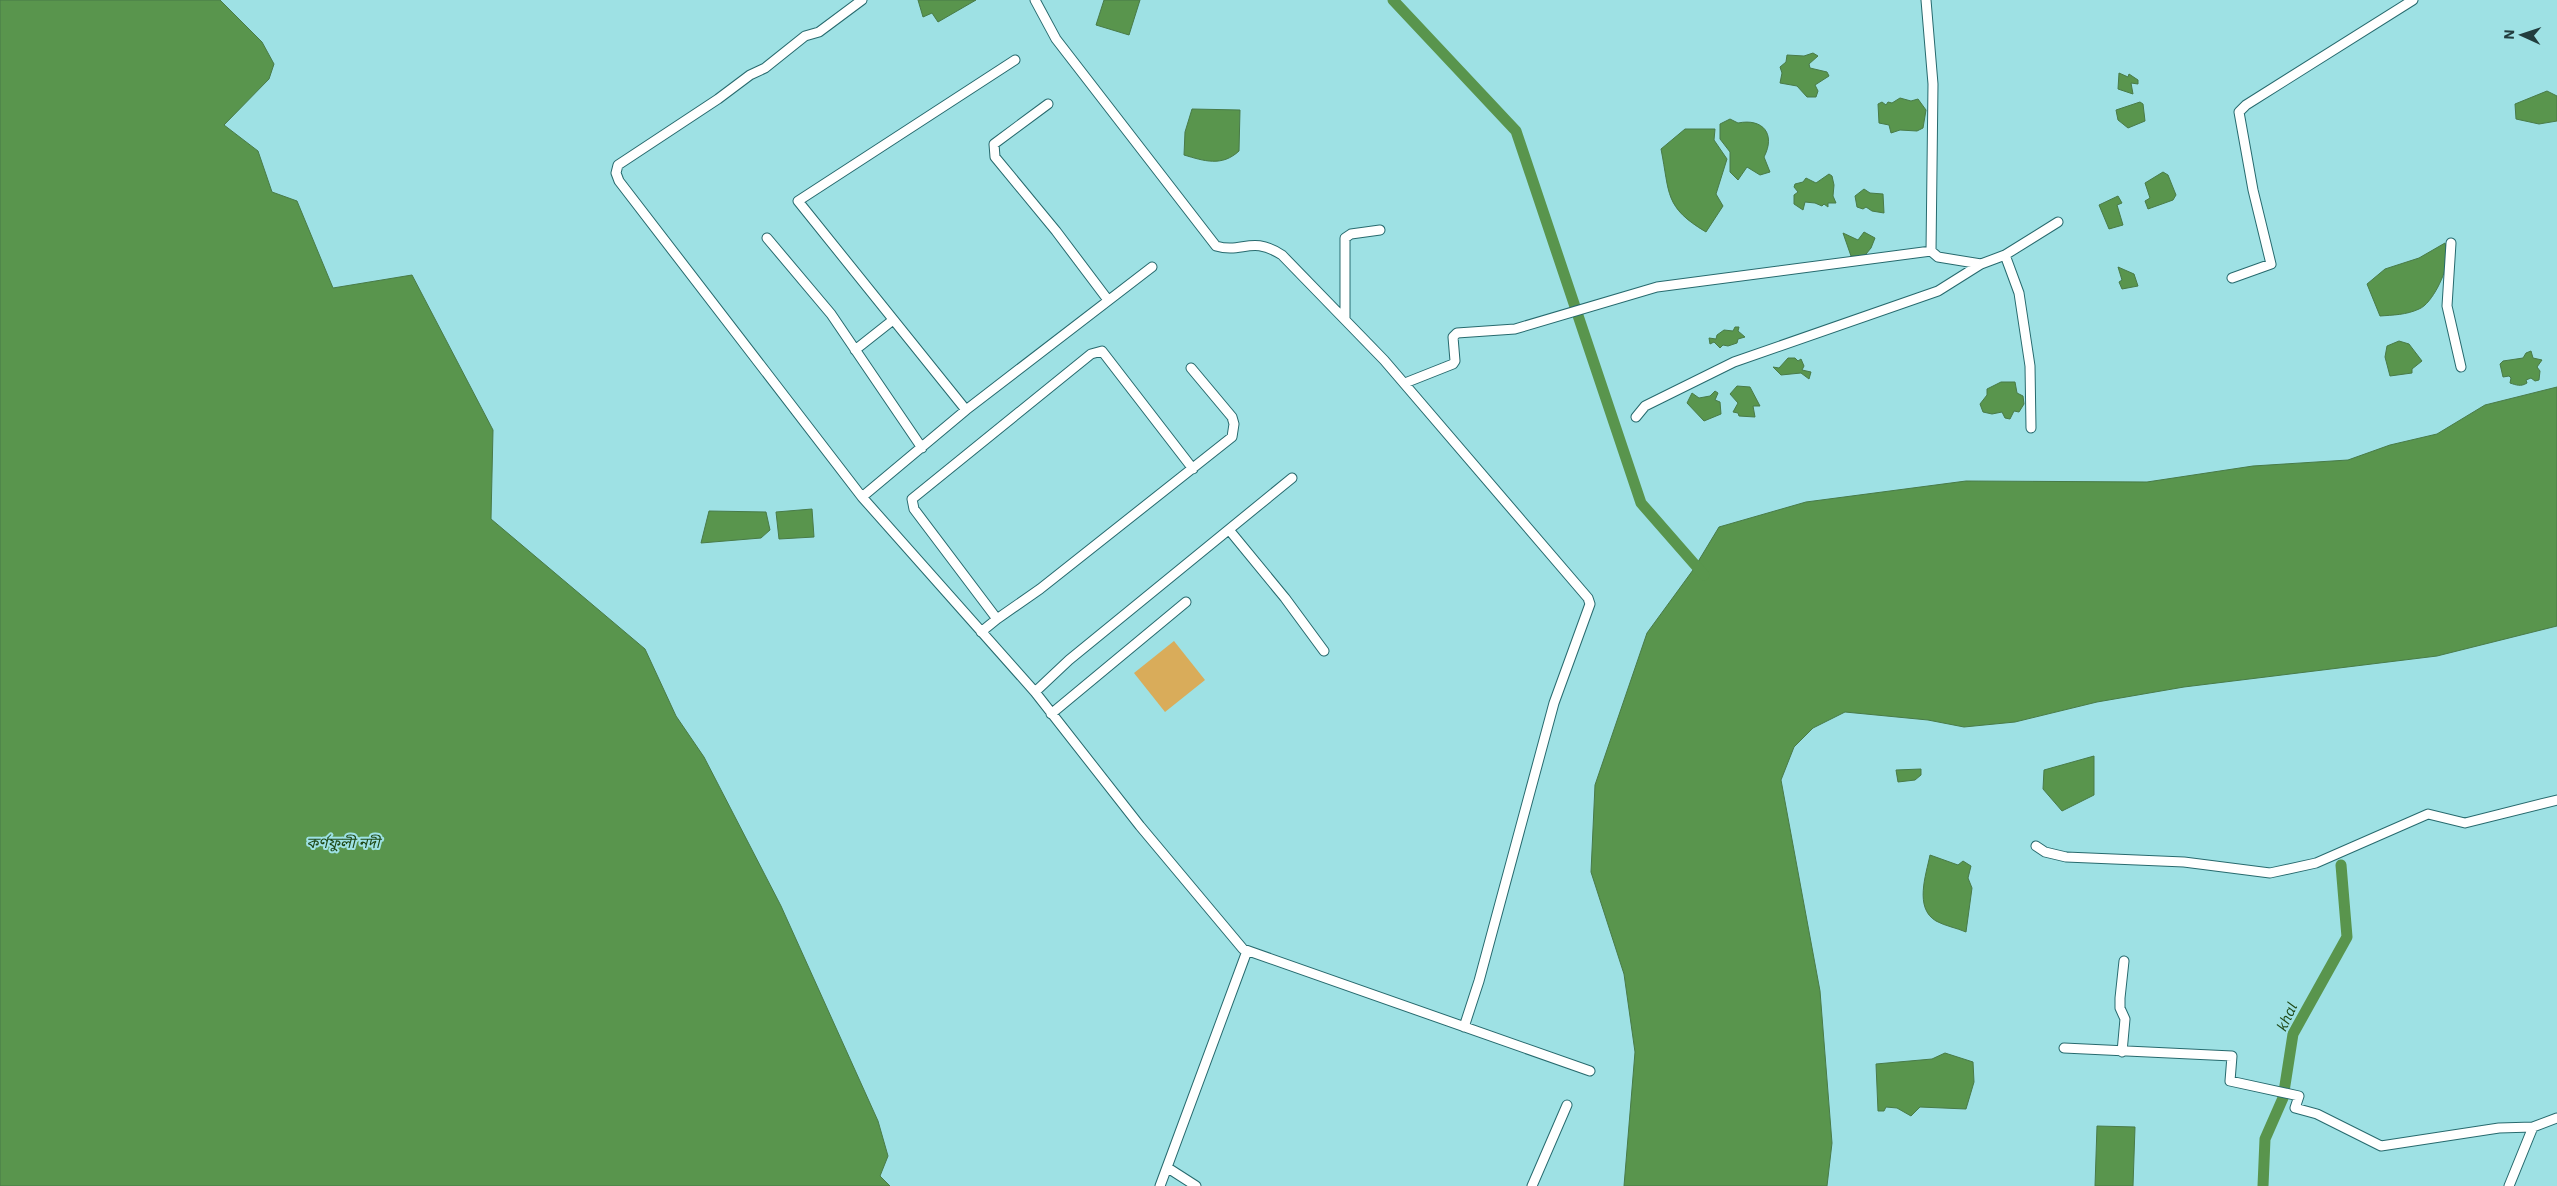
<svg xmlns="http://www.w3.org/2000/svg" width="2557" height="1186" viewBox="0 0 2557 1186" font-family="'IBM Plex Sans','Noto Sans Bengali',sans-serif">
  <rect width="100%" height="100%" fill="#9ee1e4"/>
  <path fill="#d9ac5a" d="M1174,641L1205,680L1165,712L1134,673Z"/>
  <path fill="#59954d" stroke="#487b48" d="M0,0H220L262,42L274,64L269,79L224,125L258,151L272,192L297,201L333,288L412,275L493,430L491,519L645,649L676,716L704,757L781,906L878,1121L888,1156L880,1176L890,1186H0Z
    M918,0H976L938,22L932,13L923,17Z
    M1104,0H1140L1129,35L1096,25Z
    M1813,53L1818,56L1809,64L1810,68L1827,72L1829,76L1815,85L1818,91L1816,97H1807L1797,86L1780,83L1782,73L1780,67L1786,62L1787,55L1804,56Z
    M2119,73L2128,77L2129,74L2138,80V84L2131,83L2133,94L2118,89Z
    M2547,91L2557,96V121L2539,124L2516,119L2515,104Z
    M1900,98L1911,101L1918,99L1926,110L1923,128L1917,131L1900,130L1891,133L1889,125L1879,123L1878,104L1882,102L1886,105L1888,102L1892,103Z
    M2140,102L2143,104L2145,121L2128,128L2118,120L2116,110Z
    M1192,109L1240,110L1239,151C1222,167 1204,161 1184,155L1185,132Z
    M1730,119L1738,123C1763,118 1776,134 1764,157L1770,172L1760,175L1747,167L1738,180L1730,172V152L1720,139V124Z
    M1685,129H1715L1714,140L1727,159L1716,194L1723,206L1706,232C1664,207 1670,194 1661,149Z
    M2163,172L2168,175L2176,195L2173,200L2148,209L2145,201L2150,198L2145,183Z
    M1829,174L1832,176L1834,185L1833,196L1836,203H1828V207L1824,204L1822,206L1815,203L1805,202L1803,210L1794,204V195L1798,192L1794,187L1795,184L1803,182L1806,178L1816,183Z
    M1864,189L1870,193L1883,194L1884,213L1872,211L1866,207L1863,209L1857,207L1855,196Z
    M2118,196L2122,203L2117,205L2123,225L2109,229L2099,205Z
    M1864,232L1875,238L1871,248L1866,254L1868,257L1851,256L1843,233L1858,240Z
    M2445,243C2446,248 2447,254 2447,259C2447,272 2432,304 2419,309C2406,315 2393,315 2380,316L2367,284L2385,269L2419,258Z
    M2118,267L2134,274L2138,286L2122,289L2119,282L2122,280Z
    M1735,327H1739L1738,331L1745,337L1738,339L1737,343L1728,346L1723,345L1720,348L1714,342L1710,344L1709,338L1716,339L1717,335L1724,330L1733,331Z
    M2399,341L2409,344L2422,361L2412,369V373L2390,376L2385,357L2387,346Z
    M2531,351L2533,358L2542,360L2537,367L2540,371L2539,380L2535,381L2531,378L2526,380L2527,383C2521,387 2516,385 2510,383L2511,378L2509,376L2503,377L2500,364L2503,361L2523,358L2526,353Z
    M1788,358H1795L1798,361L1801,359L1804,366L1802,370L1811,372L1809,379L1801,373L1781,375L1773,367L1779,368Z
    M2001,382H2015L2017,393L2023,396L2024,404L2019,412L2014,411L2010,419L2005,418L2002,412L1992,414L1983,412L1980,404L1987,395V389Z
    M1737,386L1750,387L1760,406H1753L1755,417L1739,416L1738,413L1733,412L1738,403L1730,394Z
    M2557,387V626L2437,656L2184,687L2097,702L2015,722L1964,727L1928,720L1845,712L1813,728L1794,747L1781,780L1820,991L1832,1143L1827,1186H1624L1635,1052L1624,974L1591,872L1595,785L1647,633L1693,570L1719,527L1806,502L1966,481L2147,482L2253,466L2348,460L2390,445L2437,434L2485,405Z
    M1715,391L1718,393L1715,400L1720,402L1721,414L1704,421L1687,403L1692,393L1699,398L1710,396Z
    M812,509L814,537L779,539L776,512Z
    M709,511L766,512L770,530L761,538L701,543Z
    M2094,756V795L2062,811L2043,789L2044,770Z
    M1921,769V775L1915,780L1898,782L1896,770Z
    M1930,855L1958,865L1963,861L1971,866L1968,878L1972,888L1966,932C1957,928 1945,926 1936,921C1914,908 1926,875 1930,855Z
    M1945,1053L1973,1062L1974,1082L1966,1109L1920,1107L1911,1116L1897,1108L1886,1107L1884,1111H1878L1876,1064L1932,1059Z
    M2097,1126L2135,1127L2133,1186H2095Z"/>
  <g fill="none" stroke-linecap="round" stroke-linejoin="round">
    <path stroke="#59954d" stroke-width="11" d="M1393,0L1516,131L1641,503L1704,575
      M2263,1186L2265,1139L2283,1098L2293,1034L2347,937L2341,865"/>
    <g stroke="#276a6e" stroke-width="11">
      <path id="street" d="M862,0L819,32L805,36L765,68L750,75L718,99L618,165L616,173L619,181L862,497L1035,692L1140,826L1243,949L1590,1071
        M1035,0L1056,39L1216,246C1243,254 1251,235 1282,255L1384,360L1588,598L1590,604L1554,703L1479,981L1464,1027
        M1926,0L1933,84L1931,251
        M1048,104L994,144L995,157L1056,231L1108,300
        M767,238L831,314L922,448
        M2451,243L2447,306L2461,367
        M2005,255L2019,293L2030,366L2031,428
        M2232,278L2271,264L2253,190L2239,112L2246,105L2413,0
        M1345,319V238L1351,234L1380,230
        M855,350L893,320
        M1405,383L1453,364L1455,361L1453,337L1457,333L1515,329L1657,287L1931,251L1938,257L1981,264
        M966,410L798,201L1015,60
        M1636,417L1645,406L1734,362L1938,291L1981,264L2005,255L2058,222
        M862,497L966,410L1152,267
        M1230,531L1285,598L1324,651
        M997,619L1040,589L1232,437L1234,424L1232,417L1191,368
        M981,632L997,619L914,509L912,499L1091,354L1102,351L1193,469
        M1035,692L1069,660L1292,478
        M1051,714L1186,602
        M2036,846L2045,852L2066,857L2184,862L2270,873L2316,863L2428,814L2465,823L2557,800
        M2064,1048L2232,1056L2230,1081L2299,1096L2295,1108L2317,1114L2381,1146L2499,1128L2533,1127
        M2122,1052L2125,1019L2120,1008V998L2124,961
        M1168,1168L1196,1186
        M1160,1186L1247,951
        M1532,1186L1567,1105
        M2509,1186L2533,1127L2557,1118"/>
    </g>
    <use href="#street" stroke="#fff" stroke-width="9"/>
  </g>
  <g text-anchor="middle" stroke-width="4" stroke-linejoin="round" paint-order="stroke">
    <g font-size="15" font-style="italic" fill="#1e4816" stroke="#9ee1e4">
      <text x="343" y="848">কর্ণফুলী নদী</text>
      <text transform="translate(2287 1017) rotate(-65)" y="5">khal</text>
    </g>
  </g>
  <g transform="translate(2522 35) rotate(273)" stroke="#9ee1e4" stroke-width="4" paint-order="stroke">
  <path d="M0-4L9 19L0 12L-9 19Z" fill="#223d3e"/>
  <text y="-8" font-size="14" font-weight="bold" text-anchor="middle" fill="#223d3e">N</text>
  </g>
</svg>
